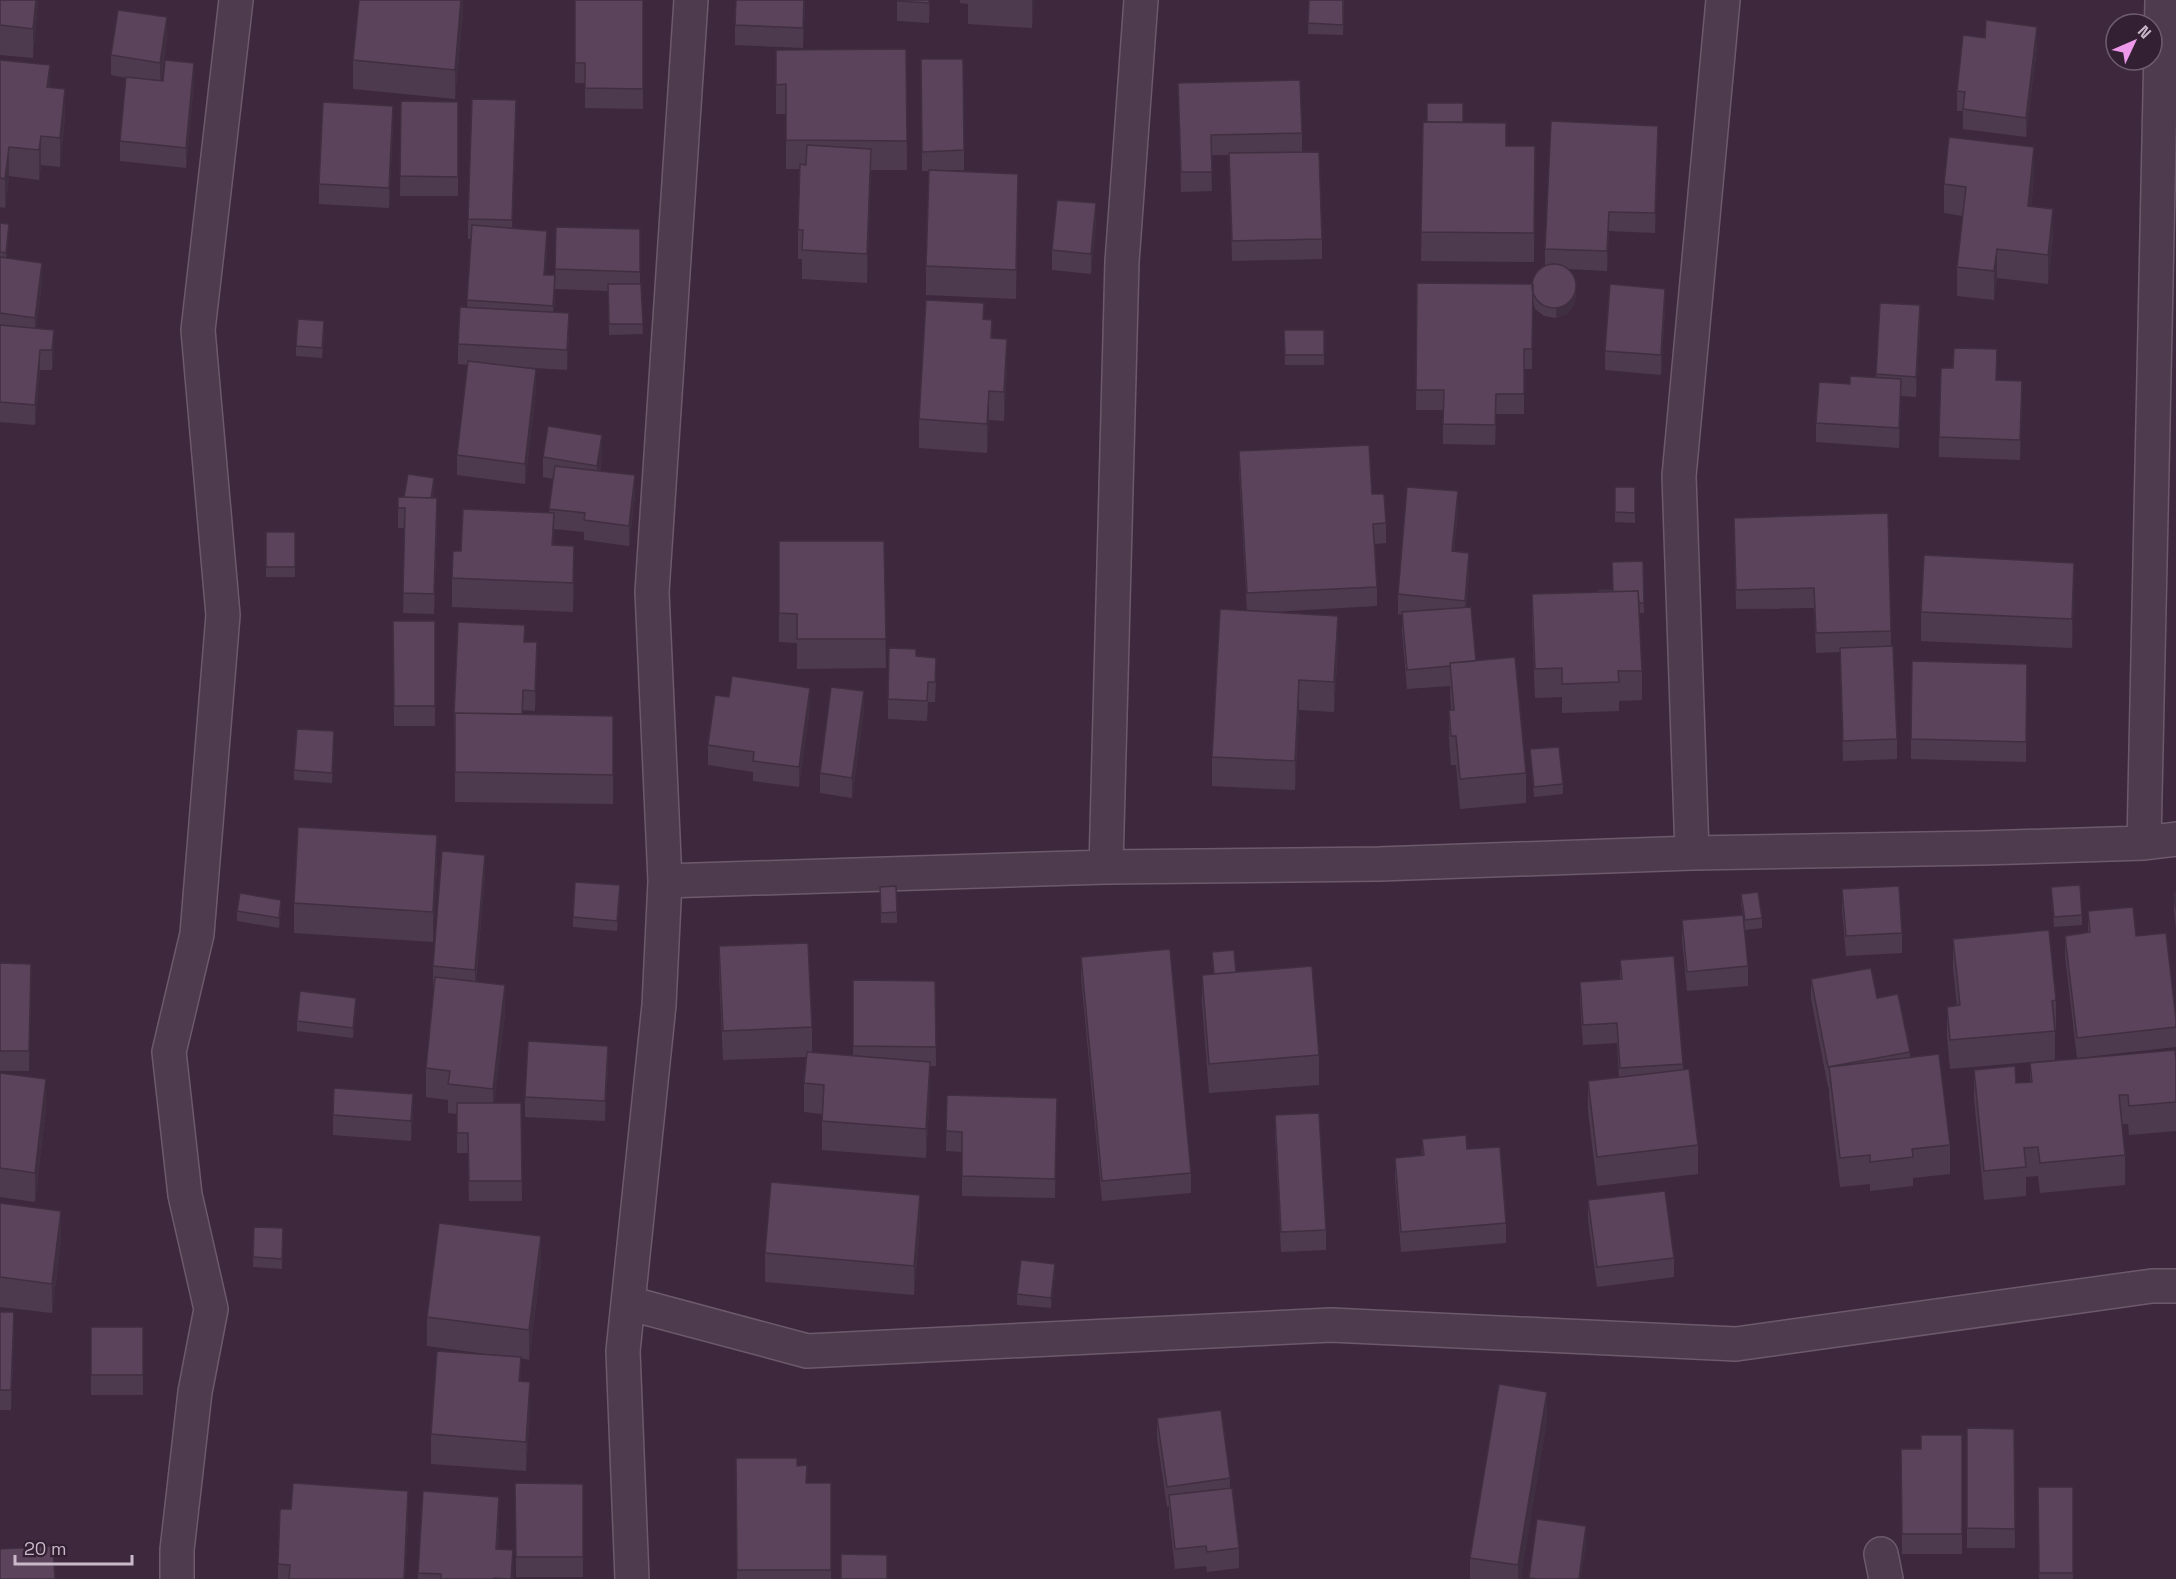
<svg xmlns="http://www.w3.org/2000/svg" width="2176" height="1579" viewBox="0 0 2176 1579" font-family="'Space Grotesk',sans-serif">
  <rect width="100%" height="100%" fill="#3e283e"/>
  <g fill="none" stroke-linecap="round" stroke-linejoin="round">
    <g stroke="#6c5a6b" stroke-width="36">
      <path id="minor" d="M2144,843L2162,0
        M1692,853L1679,476L1723,0
        M1106,867L1122,262L1141,0
        M665,881L1106,867L1379,864L1692,853L1981,848L2144,843L2176,839
        M628,1303L807,1351L1331,1325L1736,1344L2152,1286H2176
        M1881,1554L1886,1579
        M177,1579V1550L195,1392L211,1309L185,1195L169,1052L197,934L223,615L198,330L236,0
        M632,1579L623,1351L659,1005L665,881L652,592L691,0"/>
    </g>
    <use href="#minor" stroke="#4e3c4e" stroke-width="33"/>
  </g>
  <path fill="#4e3a4e" d="M0,0H38L33,58L0,55Z
    M463,0V12L455,99L353,89V60Z
    M575,0H643V109L585,108V83H575Z
    M805,0L803,48L735,45V25Z
    M897,0H930L929,23L897,21Z
    M960,0H1034L1032,28L968,24V4L960,3Z
    M1309,0H1344L1343,35L1308,34Z
    M167,37L161,81L194,83L186,168L120,161V141L127,78L111,75V55Z
    M1985,38L2037,47L2026,137L1963,129V111H1957V91Z
    M906,49L907,170H871L867,283L802,279V259H798V230L800,169H786V114H776V50Z
    M921,59L964,150V170L942,171L1018,203L1016,299L926,295V266L929,171H922Z
    M0,60L50,88L65,118L60,167L41,165L39,180L9,176L5,208L0,207Z
    M1178,83L1302,133V152L1322,239V259L1232,261L1229,155H1211L1212,191L1181,192Z
    M401,101L458,102V196H400Z
    M516,120L512,228L547,251L545,275L555,295L554,312L569,332L567,370L519,367L536,389L525,484L457,475V455L468,365L458,364V344L467,307L471,239H468V219Z
    M1423,122H1463L1506,146H1535L1534,262L1421,261Z
    M393,126L389,208L319,204V184Z
    M1658,146L1655,233L1609,231L1607,271L1568,269L1576,294L1574,305L1567,314L1556,318L1544,316L1535,309L1533,301L1532,369H1524V414H1496L1495,445L1443,444V410H1416L1417,283L1532,284L1545,266V249Z
    M2034,176L2031,207L2053,238L2048,284L1997,278L1994,300L1957,296V267L1963,216L1944,213V184Z
    M0,223L9,234L6,258L42,283L36,328L54,350L52,370H40L35,425L0,422Z
    M1096,223L1091,274L1052,270V250Z
    M556,227L640,229V284L643,334L609,335L608,291L555,289Z
    M1880,303L1920,325L1916,397L1901,396L1899,448L1816,442V423L1876,378Z
    M1665,308L1661,375L1605,370V351Z
    M984,319L1007,368L1004,421L989,420L987,453L919,448V419Z
    M1284,330H1324V365H1285Z
    M324,331L322,358L296,356V346Z
    M1997,380L2022,401L2020,460L1939,457V437Z
    M1239,451L1372,494L1386,523V543L1375,544L1377,587V606L1270,612L1338,645L1334,712L1299,710L1295,790L1212,786V757L1247,611L1239,471Z
    M602,455L600,471L635,495L629,546L584,540V532L554,529L553,545L574,575L573,612L452,607V578L461,551L549,513L553,479L543,477V457Z
    M1615,487H1635V523L1615,522Z
    M434,488L433,498L437,518L434,614L403,613L405,528H398V508L404,497Z
    M1458,511L1454,551L1469,573L1466,608L1476,661L1526,773V803L1460,809L1456,765H1451L1449,739V710H1451L1450,686L1407,689L1402,632V615L1398,614V594Z
    M1734,518L1891,631V646L1897,739V759L1843,761L1840,652L1816,653L1814,608L1736,609Z
    M266,532H295V577H266Z
    M779,541H884L886,668L797,669V643L779,642Z
    M1643,561L1644,613H1639L1642,671V700L1619,701V711L1562,713V697L1535,698L1532,624V594L1598,592L1613,590L1612,562Z
    M2074,592L2072,648L1921,641V612Z
    M393,621H435V726H394Z
    M525,642L537,662L535,711L523,710V714L613,716V804L455,802V735H454V715Z
    M916,656L936,678L935,702H928L927,721L888,719V699Z
    M2027,684L2026,762L1911,759V739Z
    M729,697L810,707L799,787L753,781V772L708,765V745Z
    M864,711L852,798L820,793V773Z
    M334,741L332,783L294,780V770Z
    M1530,749L1563,784V794L1534,797Z
    M437,864L433,942L294,933V903Z
    M485,874L476,982L505,1014L494,1103H521L522,1201H469L468,1153H457V1114L448,1113V1100L426,1097V1068L434,986H433V966Z
    M880,887L897,912V923H881Z
    M2051,887L2082,915V925L2054,927Z
    M1842,889L1902,933V953L1846,956L1842,909Z
    M2176,892V929L2174,912V893Z
    M1741,894L1762,918V928L1745,930L1744,922L1748,966V986L1687,991L1682,940V920L1743,915L1741,904Z
    M620,895L617,931L573,927V917Z
    M281,910L279,928L237,921V911Z
    M2088,911L2136,936L2176,1019V1047L2077,1058L2065,956V936L2088,933Z
    M1953,939L2056,1000V1030H2055V1060L1950,1069L1947,1036V1007L1957,1006L1953,968Z
    M719,946L812,1027V1053L853,1056V980L935,981L936,1066H930V1092L926,1158L822,1150V1114L804,1112V1083L806,1057L723,1060L719,975Z
    M1212,952L1236,972L1319,1055V1085L1209,1093L1202,1004V975L1213,974Z
    M1081,957L1191,1173V1193L1102,1201L1081,977Z
    M1620,960L1683,1064V1070L1698,1145V1174L1597,1186L1588,1111V1081L1619,1078L1617,1043L1583,1045L1580,1002V982L1620,979Z
    M0,963L31,984L29,1071H0Z
    M1811,979L1877,998L1910,1052V1057L1950,1145V1174L1913,1178V1186L1870,1191V1184L1840,1187L1829,1096V1087H1828L1811,999Z
    M356,1008L353,1038L297,1031V1021Z
    M2176,1059V1131L2129,1135L2128,1124H2122L2125,1155V1185L2040,1193L2038,1176L2026,1177V1196L1984,1200L1974,1099V1070L2016,1083L2030,1082V1063Z
    M608,1065L605,1121L525,1117V1097Z
    M0,1073L46,1108L35,1202L0,1197Z
    M947,1095L1057,1098L1055,1198L962,1196V1152L946,1151Z
    M413,1113L411,1141L333,1135V1115Z
    M1275,1115L1326,1230V1250L1281,1252L1275,1135Z
    M1422,1139L1506,1223V1243L1401,1252L1395,1178V1158L1422,1156Z
    M1588,1200L1674,1258V1277L1597,1287L1588,1220Z
    M0,1203L61,1240L52,1313L0,1307Z
    M920,1224L914,1295L765,1282V1253Z
    M254,1227L283,1228L282,1269L253,1267Z
    M541,1265L529,1360L521,1358V1381L530,1411L526,1471L431,1464V1434L500,1356L427,1346V1317Z
    M1055,1274L1051,1308L1017,1305V1294Z
    M0,1312L14,1332L11,1410H0Z
    M91,1327H143V1395H91Z
    M1157,1418L1230,1478V1489L1239,1548V1568L1207,1572L1206,1566L1175,1569L1169,1515V1506L1167,1507L1157,1438Z
    M1547,1421L1520,1579H1470V1558Z
    M1967,1428L2014,1429L2015,1548H1967Z
    M1962,1435V1554H1902L1901,1449H1921Z
    M736,1458L797,1466L807,1483H831V1579H737Z
    M515,1483L583,1484V1577H516Z
    M2038,1487H2073V1579H2039Z
    M408,1520L405,1579H278V1564Z
    M499,1526L498,1549L513,1579H418V1573Z"/>
  <path fill="#402f40" d="M36,0H38L33,58V29Z
    M461,0H463V12L455,99V70Z
    M804,0H805L803,48V28Z
    M929,0H930L929,23Z
    M1032,0H1034L1032,28Z
    M167,17V37L160,83V63Z
    M2037,27V47L2026,137V118Z
    M194,63V83L186,168V148Z
    M50,65V95L47,87Z
    M65,89V118L60,167V138Z
    M516,100V120L512,240V220Z
    M393,106V126L389,208V188Z
    M1658,126V146L1655,233V213Z
    M41,136V165L39,180V150Z
    M9,147V176L5,208V179Z
    M2034,147V176L2028,236V206Z
    M871,149V178L867,283V254Z
    M1018,174V203L1016,299V270Z
    M1096,203V223L1091,274V254Z
    M2053,209V238L2048,284V255Z
    M1609,212V231L1607,271V251Z
    M9,224V234L6,263V253Z
    M547,231V251L544,295V275Z
    M1997,249V278L1994,300V271Z
    M42,263V283L35,338V318Z
    M555,275V295L553,326V306Z
    M1576,284V294L1574,305L1567,314L1556,318V308Z
    M1665,289V308L1661,375V355Z
    M1920,305V325L1916,397V377Z
    M569,313V332L567,370V350Z
    M54,330V350L52,370V350Z
    M1007,339V368L1004,421V392Z
    M40,350V370L35,425V405Z
    M536,369V389L525,484V464Z
    M1901,379V399L1899,448V428Z
    M2022,381V401L2020,460V440Z
    M989,391V420L987,453V424Z
    M602,435V455L597,486V466Z
    M635,475V495L629,546V526Z
    M434,478V488L430,517V507Z
    M1458,491V511L1452,571V551Z
    M574,546V575L573,612V583Z
    M1469,553V573L1465,621V601Z
    M2074,563V592L2072,648V619Z
    M1338,616V645L1334,712V682Z
    M537,642V662L535,711V691Z
    M1299,680V710L1295,790V761Z
    M810,688V707L799,787V767Z
    M864,691V711L852,798V778Z
    M437,835V864L433,942V912Z
    M485,855V874L475,990V970Z
    M620,885V895L617,931V921Z
    M281,900V910L279,928V918Z
    M505,985V1014L493,1119V1089Z
    M356,998V1008L353,1038V1028Z
    M608,1046V1065L605,1121V1101Z
    M930,1062V1092L926,1158V1129Z
    M46,1079V1108L35,1202V1173Z
    M413,1094V1113L411,1141V1121Z
    M920,1195V1224L914,1295V1266Z
    M61,1211V1240L52,1313V1284Z
    M541,1236V1265L529,1360V1330Z
    M1055,1264V1274L1051,1308V1298Z
    M14,1312V1332L11,1410V1390Z
    M521,1357V1387L519,1381Z
    M530,1382V1411L526,1471V1442Z
    M1547,1392V1421L1521,1579H1518V1565Z
    M408,1491V1520L405,1579H404Z
    M499,1497V1526L496,1578V1549Z
    M1586,1526V1546L1581,1579H1579Z
    M513,1550V1579H511Z"/>
  <path fill="#5b435b" stroke="#402f40" stroke-width="1.5" d="M0,0H36L33,29L0,25Z
    M359,0H461L455,70L353,60Z
    M575,0H643V89L585,88V63H575Z
    M736,0H804L803,28L735,25Z
    M897,0H929V3L897,1Z
    M1309,0H1343V25L1308,23Z
    M118,10L167,17L160,63L111,55Z
    M1986,20L2037,27L2026,118L1963,109L1965,92L1957,91L1963,35L1985,38Z
    M906,49L907,141L786,140V84L776,85V50Z
    M921,59H963L964,150L922,152Z
    M0,60L50,65L47,87L65,89L60,138L41,136L39,150L9,147L5,179L0,178Z
    M165,60L194,63L186,148L120,141L126,77L163,81Z
    M1300,80L1302,133L1211,135L1212,172H1181L1178,83Z
    M472,99L516,100L512,220L468,219Z
    M401,101L458,102V177L400,176Z
    M323,102L393,106L389,188L319,184Z
    M1427,103H1463V122H1427Z
    M1551,121L1658,126L1655,213L1609,212L1607,251L1545,249Z
    M1423,122L1506,123V146H1535L1534,233L1421,232Z
    M1949,137L2034,147L2028,206L2053,209L2048,255L1997,249L1994,271L1957,267L1966,187L1944,184Z
    M807,145L871,149L867,254L802,250L803,230H798L800,164L806,165Z
    M1319,152L1322,239L1232,241L1229,153Z
    M929,170L1018,174L1016,270L926,266Z
    M1057,200L1096,203L1091,254L1052,250Z
    M0,223L9,224L6,253L0,252Z
    M472,225L547,231L544,275H555L553,306L467,300Z
    M556,227L640,229V272L555,269Z
    M0,257L42,263L35,318L0,313Z
    M1532 286a22 22 0 1 1 44 0a22 22 0 1 1-44 0Z
    M1417,283L1533,284L1532,349H1524V394H1496L1495,425L1443,424L1444,390H1416Z
    M608,284H641L643,324H609Z
    M1610,284L1665,289L1661,355L1605,351Z
    M926,300L984,303L983,319L992,320L991,338L1007,339L1004,392L989,391L987,424L919,419Z
    M1880,303L1920,305L1916,377L1876,374Z
    M460,307L569,313L567,350L458,344Z
    M298,319L324,321L322,348L296,346Z
    M0,325L54,330L52,350H40L35,405L0,402Z
    M1284,330H1324V355H1285Z
    M1954,348L1997,349L1996,380L2022,381L2020,440L1939,437L1941,368H1953Z
    M468,361L536,369L525,464L457,455Z
    M1850,376L1901,379L1899,428L1816,423L1819,382L1850,384Z
    M548,426L602,435L597,466L543,457Z
    M1369,445L1372,494H1384L1386,523L1373,524L1377,587L1247,593L1239,451Z
    M555,466L635,475L629,526L584,520L585,513L549,509Z
    M408,474L434,478L431,498L404,497Z
    M1407,487L1458,491L1452,551L1469,553L1465,601L1398,594Z
    M1615,487H1635V513L1615,512Z
    M398,497L437,498L434,594L403,593L405,508H398Z
    M463,509L554,513L552,545L574,546L573,583L452,578L453,551H461Z
    M1888,513L1891,631L1816,633L1814,588L1736,590L1734,518Z
    M266,532H295V567H266Z
    M779,541H884L886,639H797V614L779,613Z
    M1924,555L2074,563L2072,619L1921,612Z
    M1643,561L1644,603H1639L1638,591L1598,592V590H1613L1612,562Z
    M1638,591L1642,671H1618L1619,682L1562,684V668L1535,669L1532,594Z
    M1471,607L1476,661L1450,663V666L1407,670L1402,612Z
    M1220,609L1338,616L1334,682L1299,680L1295,761L1212,757Z
    M393,621H435V706H394Z
    M458,622L525,625L524,642H537L535,691L523,690L522,714L455,713V715H454Z
    M1893,646L1897,739L1843,741L1840,648Z
    M889,648L916,649V656L936,658L935,682H928L927,701L888,699Z
    M1515,657L1526,773L1460,779L1456,736H1451L1449,710H1454L1450,663Z
    M1912,661L2027,664L2026,742L1911,739Z
    M732,676L810,688L799,767L753,761L754,752L708,745L715,695L729,697Z
    M831,687L864,691L852,778L820,773Z
    M455,713L613,716V775L455,772Z
    M297,729L334,731L332,773L294,770Z
    M1559,747L1563,784L1534,787L1530,749Z
    M298,827L437,835L433,912L294,903Z
    M442,851L485,855L475,970L433,966Z
    M575,882L620,885L617,921L573,917Z
    M2080,885L2082,915L2054,917L2051,887Z
    M896,886L897,912L881,913L880,887Z
    M1899,886L1902,933L1846,936L1842,889Z
    M1758,892L1762,918L1745,920L1741,894Z
    M2176,892V909L2174,893Z
    M240,893L281,900L279,918L237,911Z
    M2133,907L2136,936L2166,933L2176,1019V1027L2077,1038L2065,936L2090,932L2088,911Z
    M1743,915L1748,966L1687,972L1682,920Z
    M2049,930L2056,1000L2052,1001L2055,1031L1950,1040L1947,1007L1960,1005L1953,939Z
    M808,943L812,1027L723,1031L719,946Z
    M1170,949L1191,1173L1102,1181L1081,957Z
    M1234,950L1236,972L1214,974L1212,952Z
    M1674,956L1683,1064L1620,1068L1617,1023L1583,1025L1580,982L1622,979L1620,960Z
    M0,963L31,964L29,1051H0Z
    M1312,966L1319,1055L1209,1064L1202,975Z
    M1871,968L1877,998L1898,994L1910,1052L1828,1067L1811,979Z
    M435,977L505,985L493,1089L448,1084L450,1071L426,1068Z
    M853,980L935,981L936,1047L853,1046Z
    M300,991L356,998L353,1028L297,1021Z
    M528,1041L608,1046L605,1101L525,1097Z
    M2175,1050L2176,1059V1102L2129,1106L2128,1095H2119L2125,1155L2040,1163L2038,1147L2024,1148L2026,1167L1984,1171L1974,1070L2015,1066L2016,1083L2032,1082L2030,1063Z
    M807,1052L930,1062L926,1129L822,1121L824,1085L804,1083Z
    M1939,1054L1950,1145L1912,1149L1913,1157L1870,1162V1155L1840,1158L1829,1067Z
    M1689,1069L1698,1145L1597,1157L1588,1081Z
    M0,1073L46,1079L35,1173L0,1168Z
    M334,1088L413,1094L411,1121L333,1115Z
    M947,1095L1057,1098L1055,1179L962,1176V1132L946,1131Z
    M457,1103H521L522,1181H469L468,1133H457Z
    M1319,1113L1326,1230L1281,1232L1275,1115Z
    M1466,1135L1467,1149L1500,1147L1506,1223L1401,1232L1395,1158L1424,1155L1422,1139Z
    M771,1182L920,1195L914,1266L765,1253Z
    M1665,1191L1674,1258L1597,1267L1588,1200Z
    M0,1203L61,1211L52,1284L0,1277Z
    M439,1223L541,1236L529,1330L427,1317Z
    M254,1227L283,1228L282,1259L253,1257Z
    M1021,1260L1055,1264L1051,1298L1017,1294Z
    M0,1312H14L11,1390H0Z
    M91,1327H143V1375H91Z
    M437,1351L521,1357L519,1381L530,1382L526,1442L431,1434Z
    M1499,1384L1547,1392L1518,1565L1470,1558Z
    M1221,1410L1230,1478L1167,1487L1157,1418Z
    M1967,1428L2014,1429L2015,1529L1967,1528Z
    M1921,1435H1962V1534H1902L1901,1449H1921Z
    M736,1458H797V1466L807,1465L806,1483H831V1570H737Z
    M293,1483L408,1491L404,1579H289L290,1565L278,1564L280,1509H291Z
    M515,1483L583,1484V1557H516Z
    M2038,1487H2073V1573H2039Z
    M1232,1488L1239,1548L1207,1552L1206,1546L1175,1549L1169,1495Z
    M423,1491L499,1497L496,1549L513,1550L511,1579L494,1578V1579H441V1574L418,1573Z
    M1537,1519L1586,1526L1579,1579H1539L1529,1578Z
    M53,1546L55,1579H0V1549Z
    M841,1554L887,1555V1579H841Z"/>
  <g transform="translate(2134 42) rotate(46)"><circle r="28" fill="#332133" stroke="#6f5d6f" stroke-width="1.5"/>
  <path d="M0-4.5L10 22L0 15L-10 22Z" fill="#ee98ea"/>
  <text y="-9" font-size="16" font-weight="bold" text-anchor="middle" fill="#c9b8c8">N</text>
  </g>
  <path d="M15 1555v9h117v-9" fill="none" stroke="#c9b8c8" stroke-width="3"/>
  <text x="24" y="1555" font-size="18" fill="#c9b8c8" stroke="#332133" stroke-width="4.5" paint-order="stroke">20 m</text>
</svg>
